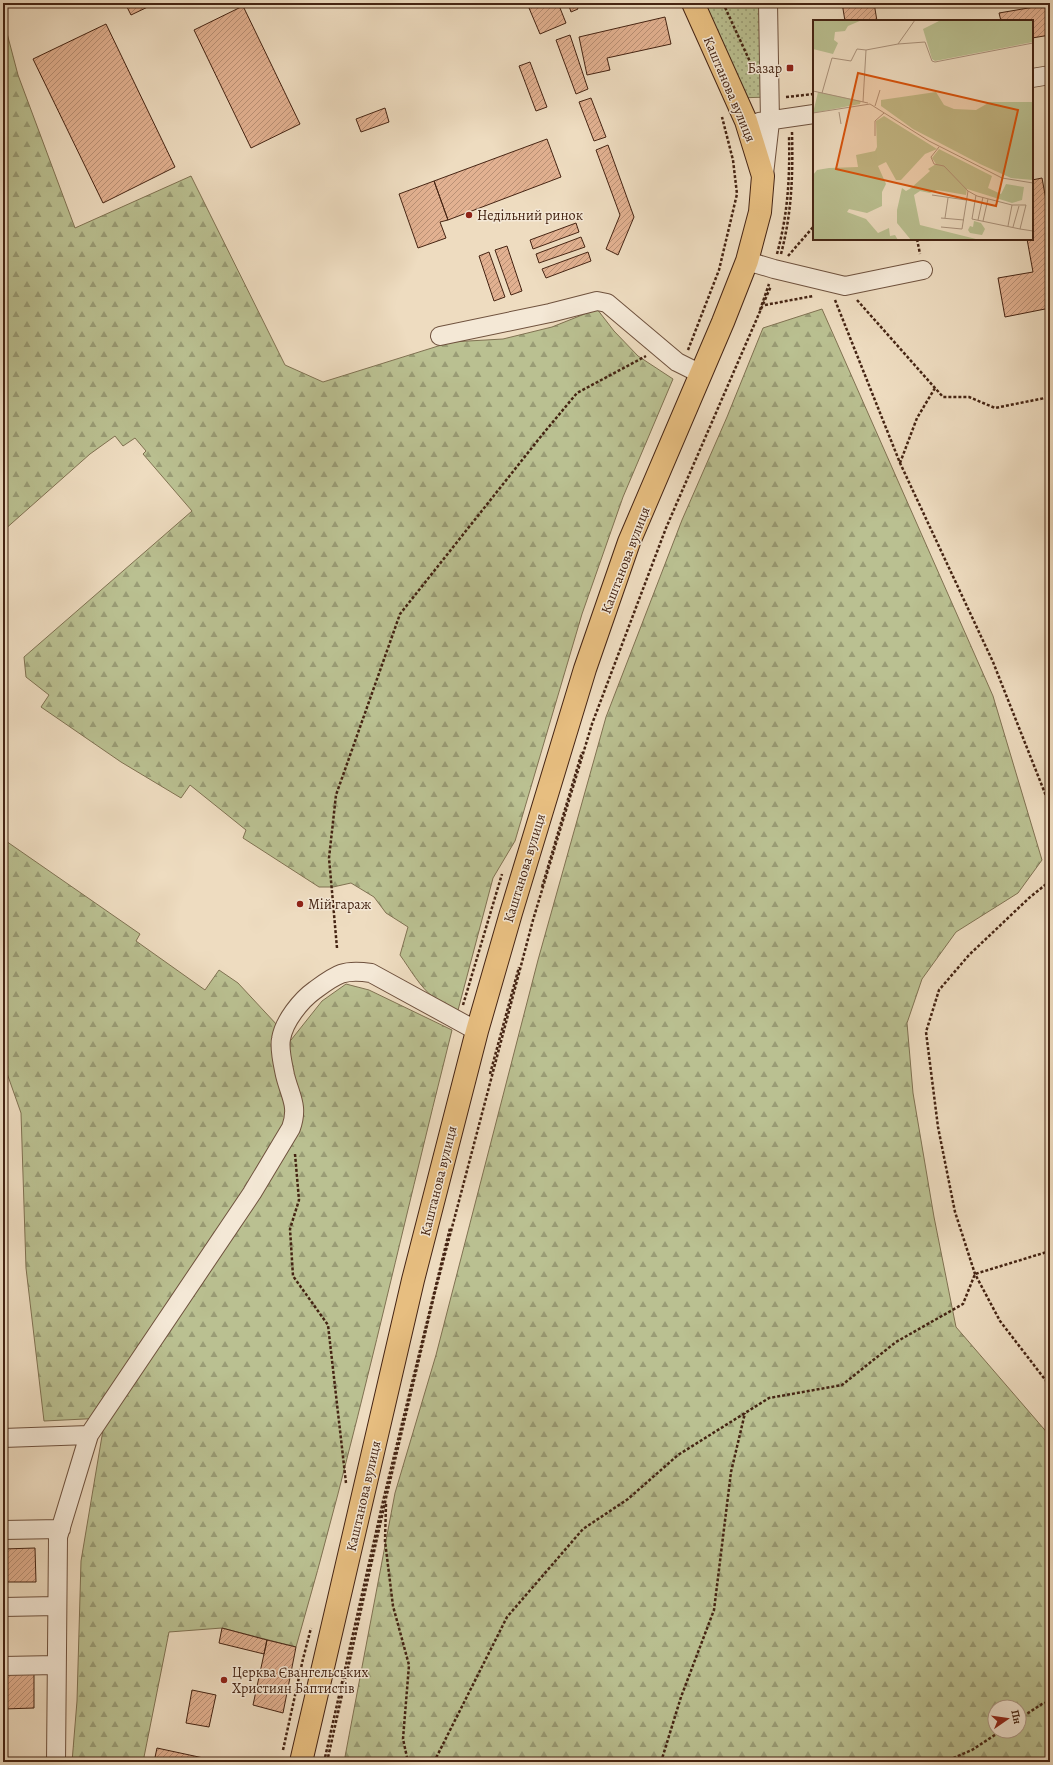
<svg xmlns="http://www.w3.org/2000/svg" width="1053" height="1765" viewBox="0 0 1053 1765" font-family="Alegreya,serif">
  <defs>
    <pattern id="forest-firs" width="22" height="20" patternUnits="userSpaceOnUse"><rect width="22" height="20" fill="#bac091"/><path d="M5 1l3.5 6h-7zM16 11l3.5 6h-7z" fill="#999c75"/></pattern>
    <pattern id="park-dots" width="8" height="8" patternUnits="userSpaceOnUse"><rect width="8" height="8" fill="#bac091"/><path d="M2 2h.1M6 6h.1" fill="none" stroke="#999c75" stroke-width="1.8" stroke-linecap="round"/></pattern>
    <pattern id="building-hatch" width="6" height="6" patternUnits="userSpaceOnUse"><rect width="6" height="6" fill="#e2b191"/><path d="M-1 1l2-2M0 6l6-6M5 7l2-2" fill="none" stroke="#b99075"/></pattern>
  </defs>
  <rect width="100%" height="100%" fill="#eedcc0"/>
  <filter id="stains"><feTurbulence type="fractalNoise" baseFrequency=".005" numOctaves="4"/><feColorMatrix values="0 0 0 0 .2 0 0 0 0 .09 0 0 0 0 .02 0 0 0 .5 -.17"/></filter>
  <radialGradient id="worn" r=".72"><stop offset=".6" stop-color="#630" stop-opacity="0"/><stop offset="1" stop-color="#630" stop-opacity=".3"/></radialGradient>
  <path fill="url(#forest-firs)" stroke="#807252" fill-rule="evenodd" d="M3,18L18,75L75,228L191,176L285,365L323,382L451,342L503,339L552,327L597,309L614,331L638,356L673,379L623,497L582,614L515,841L493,878L457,1014C447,1001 444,1006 434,998C420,987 410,969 400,955L408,927L386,913L374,897L351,883L333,887H319L243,838L246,830L190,785L181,798L121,762L41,707L49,695L26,677L24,657L192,511L143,454L146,451L135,438L123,446L115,436L90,454L3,531Z
    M822,309L993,696L1042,860L1018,893L956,932L922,979L907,1023L913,1093L934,1217L956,1327L1050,1436V1762H344L395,1493L436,1355L538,960L606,717L682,520L727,417L763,328ZM995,1707H1019V1731H995Z
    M3,839L140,934L136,941L205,990L219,970L238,983L291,1040L322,1001L346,984L369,990L452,1030C400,1236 355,1444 296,1647L222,1628L169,1632L143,1762H72L77,1701L81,1561L105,1418L44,1421L26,1268L21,1113L3,1062Z"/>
  <path fill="url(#park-dots)" stroke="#807252" d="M693,3H768L770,97L736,98Z"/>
  <path fill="url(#building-hatch)" stroke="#452413" d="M125,3H156L131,15Z
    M541,3H558L566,23L540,34L529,8Z
    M568,3H575L578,9L571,12Z
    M842,3H874L877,21H845Z
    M1046,5L1050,35L1032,38V21H1001L999,13Z
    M243,6L300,124L251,148L194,30Z
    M665,17L671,44L607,58L610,70L587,75L579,37Z
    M106,24L175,167L103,203L33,59Z
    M570,35L588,89L576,94L556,40Z
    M530,62L547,107L536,111L519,66Z
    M591,98L606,137L594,141L579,102Z
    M385,108L389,122L361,132L356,119Z
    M547,139L561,177L448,220L434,181Z
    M608,145L634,217L618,255L606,249L620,215L596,150Z
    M1042,178L1050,222V308L1005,317L998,278L1033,272L1027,239H1032V180Z
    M434,181L448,220L440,222L446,238L418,248L399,194Z
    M576,223L579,232L533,249L530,240Z
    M581,237L585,247L539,263L536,254Z
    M507,246L522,291L511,295L495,250Z
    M489,252L505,297L494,301L479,256Z
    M588,252L591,261L546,278L542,269Z
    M35,1548L36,1582H3V1549Z
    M222,1628L267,1640L264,1654L219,1643Z
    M267,1640L296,1647L283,1713L253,1705Z
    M3,1674H34V1708L3,1709Z
    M192,1690L216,1695L209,1727L186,1723Z
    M157,1748L222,1762H154Z"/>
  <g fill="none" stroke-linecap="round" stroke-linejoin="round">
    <g stroke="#6f523e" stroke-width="20">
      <path id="minor" d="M1032,78L1050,75
        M759,122L814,114
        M764,174L770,122L768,3
        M747,261L774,269L845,286L923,270
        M440,336L550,313L597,301L607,303L677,362L701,374
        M3,1438L89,1435
        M3,1530L61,1529
        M3,1607L57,1606
        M3,1666L56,1665
        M56,1762L58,1537L89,1435L252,1193L291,1128C299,1106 290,1096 285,1075C283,1065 279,1049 281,1039C284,1021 301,1000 315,990C337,974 343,969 371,973L477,1031"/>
    </g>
    <g stroke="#452413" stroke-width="24">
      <path id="major" d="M301,1762L413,1280L477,1031L511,913L585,669L629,542L723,322L747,261L760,212L763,176L746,121L693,3"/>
    </g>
    <path stroke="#452413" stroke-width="2.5" stroke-dasharray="3 2" stroke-linecap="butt" d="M723,3L752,66
      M786,97L814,94
      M917,239L920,254
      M777,254C788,213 790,178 789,135
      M781,254C792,212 793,175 792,132
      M788,256L814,226
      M835,300L900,463L993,662L1050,806
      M857,300L943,397H969L995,408L1050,397
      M765,305L813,296
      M760,310L769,284
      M688,350L719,270L737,194L733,160L722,117
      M900,463L917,418L935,388
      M1050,881L1029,898L969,955L939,990L926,1032L938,1127L955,1212L975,1274L1000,1321L1050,1386
      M542,887L582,752
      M337,948L329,858L336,795L400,614L542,435L577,393L646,356
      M463,1005L502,874
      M490,1074L519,967
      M295,1154L299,1200L290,1229L293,1276L328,1325L346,1483
      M386,1504L385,1541L393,1606L409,1665L403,1739L408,1762
      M1019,1719L1042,1704L1050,1701
      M283,1750L303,1659L311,1628
      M324,1762L384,1497L450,1228
      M327,1762L386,1498L435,1292L533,920L592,724L666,528L771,286
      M434,1762L507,1617L583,1529L628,1499L678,1455L769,1398L842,1385L896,1342L963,1304L975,1274L1050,1251
      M661,1762L681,1697L714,1610L731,1472L745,1413
      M944,1762L972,1750L1001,1731"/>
    <use href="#minor" stroke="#f4e8d6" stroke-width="18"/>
    <use href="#major" stroke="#e7be80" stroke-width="22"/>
  </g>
  <g fill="#8f2418" stroke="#f4e8d6" stroke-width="1.5">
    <rect x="786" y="64" width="8" height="8" rx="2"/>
    <circle cx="469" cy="215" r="4"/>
    <circle cx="300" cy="904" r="4"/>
    <circle cx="224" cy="1680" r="4"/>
  </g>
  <g text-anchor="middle" stroke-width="3" stroke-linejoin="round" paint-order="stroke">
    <g font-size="14" fill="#452413" stroke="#f4e8d6" text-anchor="start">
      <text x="782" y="73" text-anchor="end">Базар</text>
      <text x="477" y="220">Недільний ринок</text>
      <text x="308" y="909">Мій гараж</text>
      <text x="232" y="1677">Церква Євангельських<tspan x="232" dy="16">Християн Баптистів</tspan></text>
    </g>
    <g font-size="14" fill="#452413" stroke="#f4e8d6">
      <text transform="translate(730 89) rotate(67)" y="5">Каштанова вулиця</text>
      <text transform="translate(625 560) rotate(-69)" y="5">Каштанова вулиця</text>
      <text transform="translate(524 868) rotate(-73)" y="5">Каштанова вулиця</text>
      <text transform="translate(438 1181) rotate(-76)" y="5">Каштанова вулиця</text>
      <text transform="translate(363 1496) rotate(-77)" y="5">Каштанова вулиця</text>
    </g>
  </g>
  <g transform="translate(813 20)">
    <rect width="220" height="220" fill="#eedcc0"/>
    <path d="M0,0H49L35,6L32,11L22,12L21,20L25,23L20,34L0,29ZM128,0H220V22L122,41L119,39L110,9ZM123,72L131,85L141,89L163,90L177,82H220V160L198,158L167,144L100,109L68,86V80ZM71,96L124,129L112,134L88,160H83L73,142L65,146L73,164L69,172V186L54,193L36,189L34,192L53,199L65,213L76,208L77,216L82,215L85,220H0V155L4,150L16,148L45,147L43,135L62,131L64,127L63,101ZM126,129L179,156L175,168L188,174L193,164L211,167L209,180L199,183L154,169L153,175L124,170L117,173L107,171L101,175L107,205L167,220H98L84,203V190L89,168L93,171L98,168L117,151L115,149L123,144L119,138ZM161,201L168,203L172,209L169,215L157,213L155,210L157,206L160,207Z" fill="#bac091"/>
    <path d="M5,72L48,81L47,84L0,93Z" fill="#bac091"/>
    <path fill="none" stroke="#aa927b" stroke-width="1" d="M85,24L112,22L119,41L122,42L220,23M0,71L55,83M9,73L19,38L38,41L44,29L53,30L85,24L102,0M50,82L53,30M62,86L67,70M26,92L28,104M0,93L57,84L116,121L189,158L220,163M62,116V101L71,93M126,127L118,137L121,144L131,146L155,171L164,176L199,185H213L207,209L220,211M119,175L153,180M163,175L159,199L207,209M128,198L151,200M132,198L135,178M165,200L170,177M170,201L175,179M195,206L199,185M128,207L149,209L155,171M200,207L206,186"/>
    <path fill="#d8540d" fill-opacity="0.15" stroke="#d8540d" stroke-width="2" d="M45,53L205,90L183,186L23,149Z"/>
    <rect width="220" height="220" fill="none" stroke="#452413" stroke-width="2"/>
  </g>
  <rect width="1053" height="1765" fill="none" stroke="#eedcc0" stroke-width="16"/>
  <rect x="4" y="4" width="1045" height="1757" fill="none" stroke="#452413" stroke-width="2"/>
  <rect x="8" y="8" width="1037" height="1749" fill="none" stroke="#452413"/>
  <g transform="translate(1007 1719) rotate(77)"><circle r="19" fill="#f4e8d6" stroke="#ae9a88"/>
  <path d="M0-3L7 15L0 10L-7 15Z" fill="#8f2418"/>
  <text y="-6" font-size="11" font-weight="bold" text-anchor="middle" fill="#452413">Пн</text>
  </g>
  <rect width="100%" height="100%" filter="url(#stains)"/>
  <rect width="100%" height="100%" fill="url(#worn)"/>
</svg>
